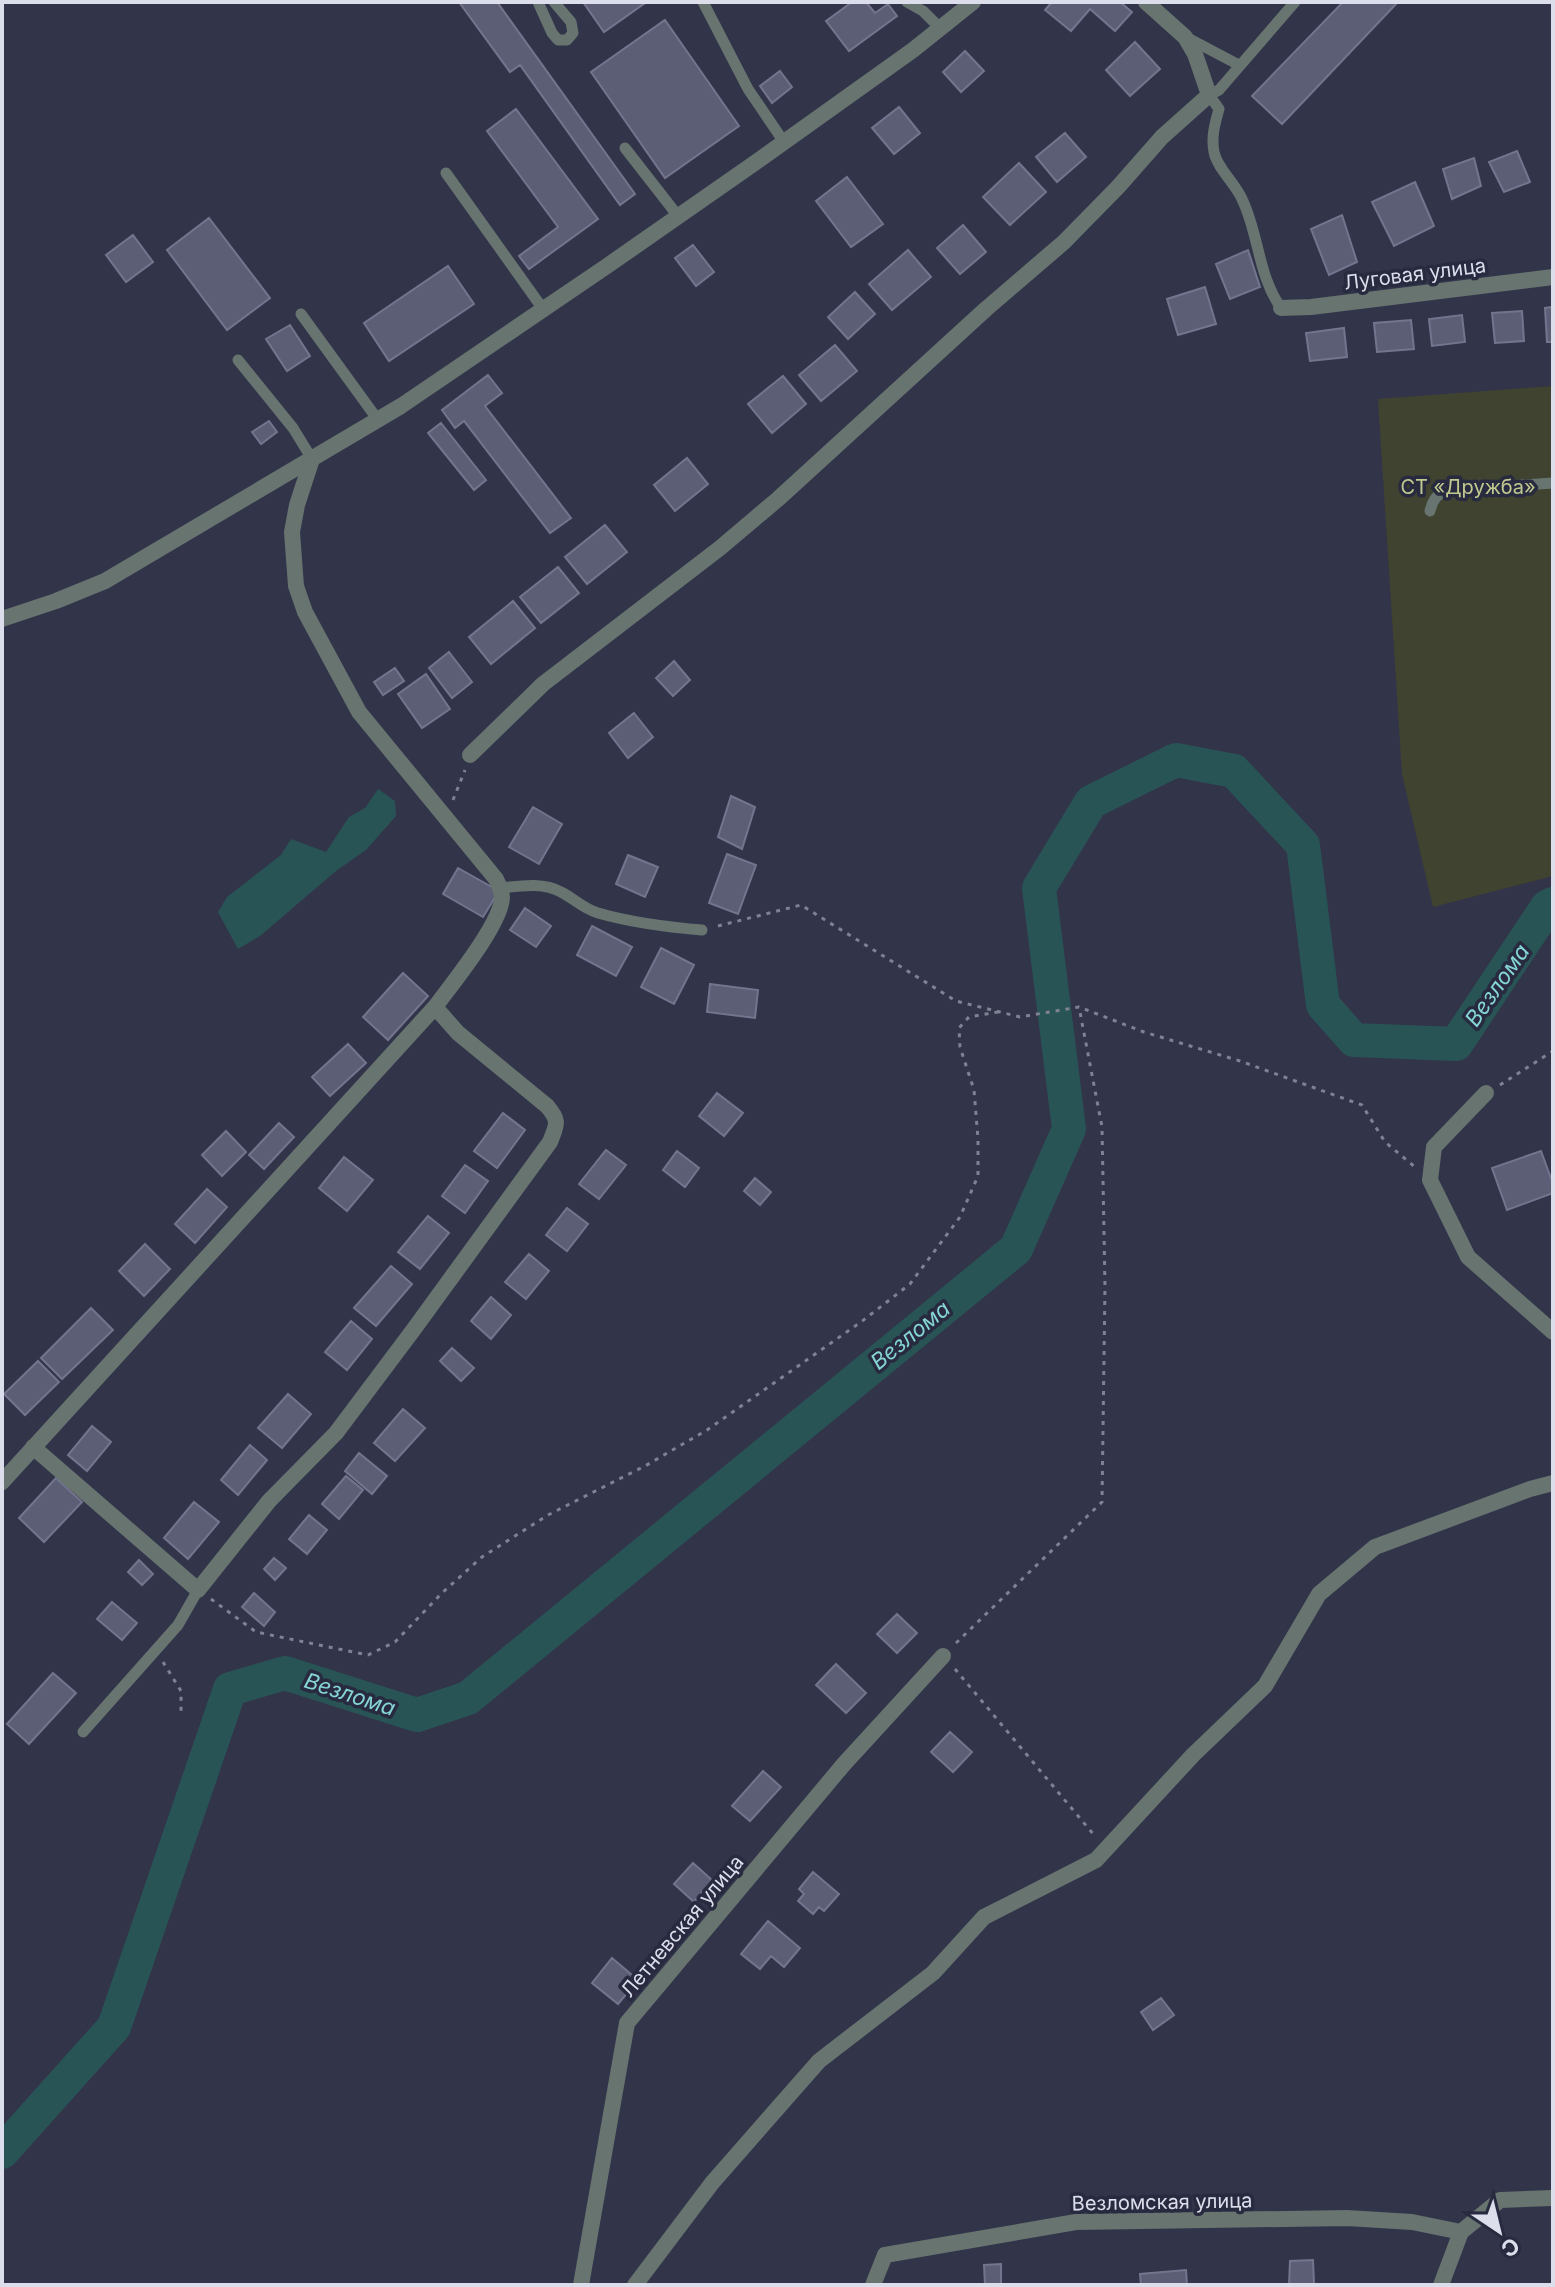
<svg xmlns="http://www.w3.org/2000/svg" width="1555" height="2287" viewBox="0 0 1555 2287" font-family="Inter,sans-serif">
  <rect width="100%" height="100%" fill="#32344a"/>
  <path fill="#40432f" d="M1553,386V876L1433,907L1402,774L1378,399Z"/>
  <path fill="#295455" d="M378,789L395,801L396,816L366,850L336,871L260,936L238,949L218,912L227,897L281,855L291,839L326,852L349,817L365,808Z"/>
  <g fill="none" stroke-linecap="round" stroke-linejoin="round">
    <path stroke="#295455" stroke-width="34" d="M2,2152L114,2027L230,1689L285,1673L417,1715L468,1698L1016,1249L1069,1129L1039,888L1091,802L1176,760L1234,771L1303,845L1323,1005L1354,1040L1456,1044L1547,907L1553,904"/>
  </g>
  <path fill="#5c5e76" stroke="#73758e" stroke-width="2" d="M459,2H497L635,194L620,205L520,65L510,72Z
    M583,2H644L645,3L604,32Z
    M852,2H866L875,13L888,4L897,16L849,51L826,21Z
    M1052,2H1120L1132,12L1115,31L1090,9L1071,31L1045,10Z
    M1343,2H1398L1282,124L1252,96Z
    M665,20L739,126L665,178L591,72Z
    M1135,42L1160,69L1130,96L1106,70Z
    M965,51L984,71L961,92L943,72Z
    M780,71L792,87L772,103L760,86Z
    M899,107L920,133L894,154L872,128Z
    M516,109L598,219L529,269L519,256L558,227L487,131Z
    M1065,133L1086,157L1057,182L1036,157Z
    M1517,151L1530,182L1504,192L1489,162Z
    M1474,158L1481,186L1452,199L1443,169Z
    M1019,163L1046,192L1010,225L983,197Z
    M847,177L883,224L851,247L816,201Z
    M1415,182L1434,226L1394,246L1372,202Z
    M1342,215L1357,262L1329,275L1311,229Z
    M209,218L270,298L227,330L167,250Z
    M963,225L986,252L960,274L937,248Z
    M133,235L153,262L126,282L106,255Z
    M693,245L714,272L696,286L675,258Z
    M908,250L931,277L892,310L869,284Z
    M1248,250L1260,287L1230,299L1216,264Z
    M448,266L474,304L389,361L364,323Z
    M1205,287L1216,324L1178,335L1167,299Z
    M855,292L875,314L848,339L828,317Z
    M1553,307V342H1547L1545,308Z
    M1522,311L1524,341L1495,343L1492,313Z
    M1462,315L1465,342L1432,346L1429,319Z
    M1411,320L1414,349L1377,352L1374,323Z
    M290,325L310,356L287,371L266,339Z
    M1344,328L1347,357L1310,361L1306,333Z
    M835,345L857,371L821,401L799,375Z
    M488,375L502,393L485,406L571,518L550,533L464,421L455,428L442,410Z
    M783,376L806,404L772,433L748,404Z
    M269,421L277,432L261,444L252,432Z
    M441,423L486,480L474,490L428,433Z
    M687,458L708,484L675,511L654,485Z
    M605,525L627,552L587,584L565,557Z
    M558,567L579,593L541,623L520,597Z
    M513,601L535,628L491,664L469,637Z
    M449,652L472,682L452,698L429,668Z
    M674,661L690,680L673,696L656,678Z
    M395,668L404,681L383,695L374,682Z
    M426,674L450,709L422,728L398,694Z
    M634,713L653,737L628,758L609,733Z
    M731,796L755,807L742,849L718,837Z
    M533,807L562,824L539,864L509,847Z
    M727,854L756,865L738,914L709,903Z
    M628,855L658,867L645,897L616,884Z
    M458,868L499,891L483,917L443,894Z
    M525,908L551,926L536,947L510,930Z
    M592,926L632,947L616,976L577,955Z
    M661,948L694,965L674,1004L641,987Z
    M403,973L428,996L388,1040L363,1017Z
    M710,984L758,990L755,1018L707,1012Z
    M348,1044L366,1063L330,1096L312,1077Z
    M717,1093L743,1113L724,1136L699,1116Z
    M503,1113L525,1130L497,1168L474,1151Z
    M279,1123L294,1137L264,1169L249,1155Z
    M226,1131L246,1152L222,1176L202,1155Z
    M606,1150L626,1165L599,1199L579,1184Z
    M677,1151L699,1168L685,1187L663,1170Z
    M1541,1151L1553,1184V1193L1507,1210L1492,1168Z
    M344,1157L373,1180L347,1211L319,1188Z
    M465,1165L488,1181L465,1213L442,1196Z
    M755,1178L771,1192L760,1205L744,1191Z
    M207,1189L227,1207L195,1243L175,1224Z
    M567,1208L588,1224L567,1251L546,1235Z
    M428,1216L449,1233L420,1269L398,1252Z
    M145,1244L170,1269L144,1296L119,1271Z
    M529,1254L549,1271L526,1299L505,1282Z
    M391,1266L412,1284L376,1326L354,1308Z
    M491,1297L511,1315L491,1339L471,1321Z
    M91,1308L113,1330L62,1379L41,1358Z
    M351,1321L372,1339L347,1370L325,1352Z
    M452,1348L474,1368L461,1381L440,1361Z
    M38,1361L59,1382L25,1415L4,1394Z
    M288,1394L311,1414L282,1448L258,1428Z
    M403,1409L425,1428L395,1461L374,1443Z
    M92,1426L111,1442L87,1471L68,1455Z
    M250,1445L267,1460L238,1495L221,1480Z
    M359,1453L387,1476L372,1494L345,1471Z
    M346,1476L363,1490L339,1519L322,1504Z
    M56,1478L82,1502L44,1542L19,1518Z
    M194,1502L219,1522L188,1559L164,1538Z
    M309,1515L327,1530L307,1554L289,1539Z
    M274,1558L286,1568L275,1580L264,1569Z
    M139,1560L153,1574L142,1585L128,1572Z
    M254,1593L275,1612L264,1626L242,1607Z
    M112,1602L137,1623L122,1640L97,1619Z
    M897,1614L917,1633L897,1653L877,1634Z
    M836,1664L866,1693L846,1713L816,1685Z
    M53,1673L76,1693L29,1744L7,1724Z
    M950,1732L972,1752L953,1772L931,1752Z
    M763,1771L781,1787L750,1821L732,1806Z
    M693,1863L712,1880L694,1902L674,1884Z
    M813,1872L839,1894L824,1911L819,1907L813,1914L798,1901L804,1894L799,1889Z
    M768,1921L800,1948L784,1967L771,1956L760,1969L741,1954Z
    M612,1958L638,1980L618,2004L592,1983Z
    M1161,1998L1174,2015L1153,2030L1141,2012Z
    M1313,2260L1314,2284L1289,2285L1290,2261Z
    M1001,2264V2284L985,2285L984,2265Z
    M1186,2270L1187,2285H1141L1140,2274Z"/>
  <g fill="none" stroke-linecap="round" stroke-linejoin="round">
    <path stroke="#808294" stroke-width="3" stroke-dasharray="4 6" stroke-linecap="butt" d="M453,800L465,770
      M718,926L801,905L956,1001L1020,1017L1079,1007L1144,1032L1240,1061L1362,1105L1385,1142L1415,1167
      M1500,1085L1553,1051
      M211,1599L256,1632L368,1655L395,1642L442,1593L482,1557L548,1515L645,1466L707,1430L861,1322L910,1284L960,1217L978,1176V1139L974,1090L960,1047L959,1028L969,1017L998,1012
      M956,1643L1102,1502L1105,1286L1102,1127L1079,1007
      M163,1662L181,1691V1713
      M955,1669L1094,1835"/>
    <path stroke="#67746f" stroke-width="11" d="M538,2L552,33L558,40H567L573,33L571,22L554,2
      M703,2L748,89L784,142
      M907,2L923,11L940,28
      M1186,37L1239,65
      M625,148L678,216
      M446,173L543,309
      M1281,308C1258,276 1259,234 1242,199C1235,183 1217,168 1214,152C1211,137 1215,123 1219,109L1209,95L1219,90L1295,2
      M301,314L378,420
      M238,360L293,428L312,459
      M1430,511C1433,499 1437,494 1448,490L1553,483
      M500,888C520,886 543,882 561,892C575,899 582,908 598,913C633,923 666,927 702,930
      M83,1732L178,1625L198,1590"/>
    <path stroke="#67746f" stroke-width="16" d="M1281,308L1311,307L1553,277
      M470,755L543,684L720,548L778,499L986,309L1064,242L1118,187L1162,137L1209,95L1195,54L1185,37L1146,2
      M1486,1093L1434,1147L1430,1180L1468,1257L1553,1332
      M33,1447L198,1590L269,1501L336,1433L414,1329L550,1142C557,1124 560,1121 547,1106L458,1033L435,1007
      M2,1482L435,1007C451,985 502,923 502,897C502,891 499,885 496,879L359,712L305,612L296,586L292,532L297,505L312,459
      M581,2285L627,2023L844,1764L943,1656
      M635,2285L712,2183L819,2061L933,1973L984,1917L1096,1860L1193,1755L1265,1686L1319,1594L1375,1547L1530,1489L1553,1483
      M873,2285L885,2255L1076,2222L1347,2218L1412,2222L1461,2232
      M1441,2285L1461,2232L1500,2200L1553,2198"/>
    <path stroke="#67746f" stroke-width="16" d="M2,619L56,601L105,581L401,406L607,266L759,160L913,50L973,2"/>
  </g>
  <g text-anchor="middle" stroke-width="7" stroke-linejoin="round" paint-order="stroke">
    <g font-size="20" fill="#dcdeec" stroke="#282a3f">
      <text transform="translate(1415 274) rotate(-7)" y="7">Луговая улица</text>
      <text transform="translate(682 1926) rotate(-50)" y="7">Летневская улица</text>
      <text transform="translate(1162 2202) rotate(-1)" y="7">Везломская улица</text>
    </g>
    <g font-size="20" fill="#c2c98f" stroke="#282a3f">
      <text x="1468" y="494">СТ «Дружба»</text>
    </g>
    <g font-size="22" font-style="italic" fill="#85d4d6" stroke="#282a3f">
      <text transform="translate(1497 985) rotate(-55)" y="8">Везлома</text>
      <text transform="translate(910 1335) rotate(-39)" y="8">Везлома</text>
      <text transform="translate(350 1694) rotate(18)" y="8">Везлома</text>
    </g>
  </g>
  <rect width="1555" height="2287" fill="none" stroke="#dcdeec" stroke-width="8"/>
  <g transform="translate(1499 2231) rotate(145)" stroke="#282a3f" stroke-width="6" paint-order="stroke">
  <path d="M0-6L14 30L0 20L-14 30Z" fill="#dcdeec"/>
  <text y="-12" font-size="22" font-weight="bold" text-anchor="middle" fill="#dcdeec">С</text>
  </g>
</svg>
